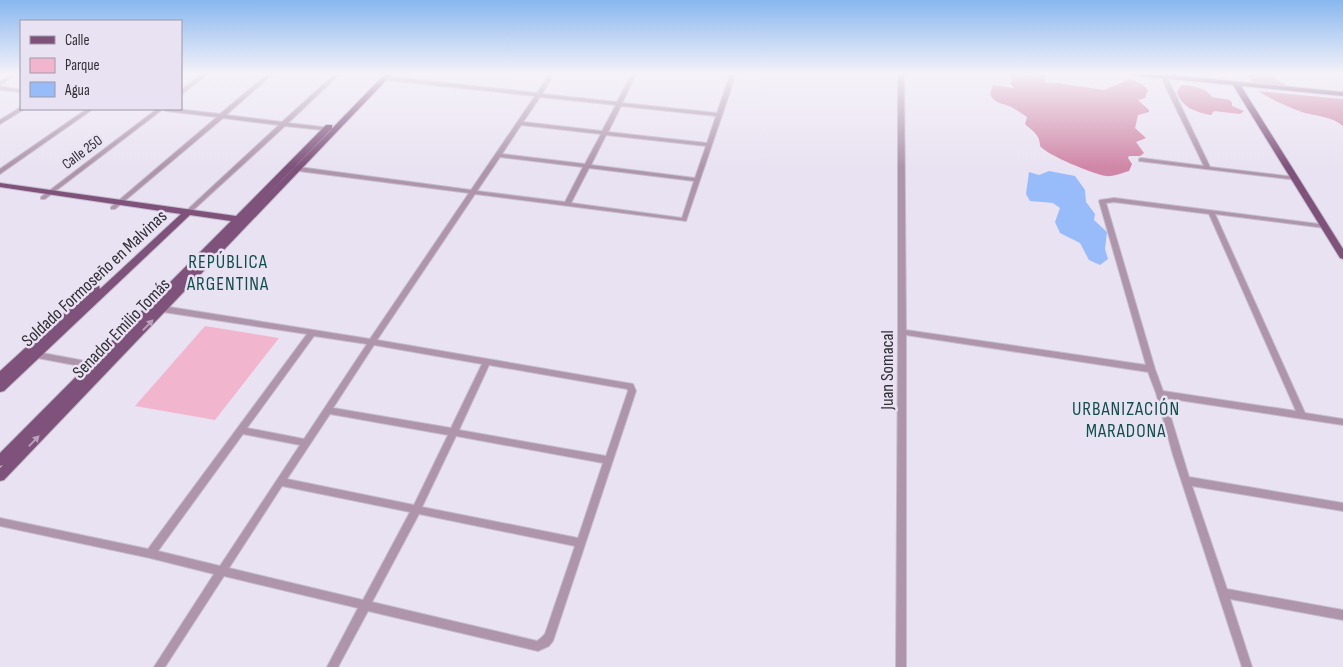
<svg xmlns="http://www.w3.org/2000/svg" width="1343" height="667" viewBox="0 0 1343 667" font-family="'Sofia Sans Condensed',sans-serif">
  <rect width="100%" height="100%" fill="#e9e2f2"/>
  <path fill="#f1b6ce" d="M205,326L279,338L215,420L135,406Z"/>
  <path fill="#d087a7" d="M1009,73L1030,76L1027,73H1043L1046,83H1058L1104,90L1130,79L1142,84L1148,90L1145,98L1138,100L1149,110V112L1138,115L1135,128L1146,138L1136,142L1144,153L1140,156H1129L1128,158L1132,164L1129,171C1122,173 1113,177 1106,176C1093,174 1047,155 1040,146C1040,134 1032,131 1025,124L1027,117C1022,114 1018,111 1013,108C1004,103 994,104 990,94L993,85L1014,88L1010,83L1013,80L1008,75Z
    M1247,73H1297H1284L1275,76L1277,80L1287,85L1286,86L1255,83L1251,81Z
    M1181,85C1191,85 1207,88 1212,97L1230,100L1232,103V106L1244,111L1240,114L1214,111L1211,115C1196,112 1182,108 1177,92Z
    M1258,91L1343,99V126C1333,117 1317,116 1305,113C1288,107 1272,100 1258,91Z"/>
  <path fill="#98bcfa" d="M1049,171L1075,176L1085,190L1086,202L1095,214L1094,220L1107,232L1105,249L1108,259L1100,265L1089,260L1080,243L1060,233L1055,222L1060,208L1053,203L1030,201L1026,194L1029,172L1039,175Z"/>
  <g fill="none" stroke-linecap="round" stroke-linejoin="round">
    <g stroke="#c4becc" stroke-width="2">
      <path id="minor" d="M13,73H19L0,85V81Z
        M203,73H209L181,95V90Z
        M269,73H274L226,115L282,122L336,73H341L288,123L331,128L334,130L333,131L285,126L190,213H186V211L279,125L223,118L115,209H111V207L217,117L166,111L163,109H177L220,114Z
        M550,73H555L542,94L617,102L632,73H637L622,103L717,113L730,75L719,73L736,74L686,221L475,194L377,340L633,384L636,391L553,641L549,646L538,651L368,611L338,667H327L358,608L224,576L165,667H154L214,574L150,558L0,526V518L148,549L307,334L163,312L160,311L159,309L160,307L163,306L370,339L469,193L291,170L288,168L291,166L471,190L535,96L385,80L382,78L385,76L537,93ZM540,97L616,105L602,131L523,122ZM621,106L716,116L707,143L608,132ZM521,125L601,134L585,164L502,154ZM606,135L706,146L695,178L591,165ZM500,157L583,167L565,202L477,191ZM589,168L694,181L682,218L571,203ZM314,336L367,344L304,439L247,428ZM374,345L482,364L451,428L333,408ZM489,365L627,389L628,391L606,456L459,430ZM330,414L448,435L414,505L287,479ZM243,434L300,445L220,566L158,551ZM456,436L603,463L578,538L422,507ZM282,486L410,512L363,600L229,568ZM419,514L575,546L545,634L541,638L537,641L372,602Z
        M898,73H904L906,330L1146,365L1099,201L1100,200L1114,198L1327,225L1328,226L1325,228L1215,214L1305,413L1343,419V425L1165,398L1189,477L1343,503V511L1192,486L1227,589L1343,610V620L1230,599L1252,667H1242L1173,455L1156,393L1148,372L906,335V667H896L898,332ZM1114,202L1209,214L1296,411L1163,391L1155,369L1106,203Z
        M1164,75L1167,77L1210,167L1295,177L1298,179L1297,180L1139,161V159L1141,158L1204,166L1161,77Z
        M0,86L21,90V92L0,90Z
        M21,107V109H24L23,110L0,124V120Z
        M87,109H93L0,174V169Z
        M157,109H163L45,199H41V197Z
        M32,351L96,363L99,364L100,366L99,368L96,369L32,357L29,356L28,354L29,352Z"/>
    </g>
    <g stroke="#c4becc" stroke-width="2">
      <path id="major" d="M386,73H393L4,480L0,481V468L3,465L0,466V453L231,221L190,215L4,391L0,392V371L93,286H99L100,289L181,214L0,187V183L236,216L326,125H332V129L245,218Z
        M1125,73H1152L1343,92V96L1241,86L1343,249V259L1340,258L1233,85L1128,75Z"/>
    </g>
    <use href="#minor" fill="#af95ac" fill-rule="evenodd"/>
    <use href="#major" fill="#7f527b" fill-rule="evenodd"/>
  </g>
  <defs><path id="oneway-solid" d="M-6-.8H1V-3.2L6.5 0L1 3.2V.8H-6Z" transform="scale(1.25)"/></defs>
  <g fill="#b9a1bc">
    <use href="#oneway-solid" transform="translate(148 325) rotate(-46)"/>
    <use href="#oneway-solid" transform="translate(34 441) rotate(-46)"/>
  </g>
  <linearGradient id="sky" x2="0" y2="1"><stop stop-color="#88b7ef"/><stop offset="0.44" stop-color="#f5f2f9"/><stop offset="1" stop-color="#f5f2f9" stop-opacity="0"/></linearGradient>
  <rect width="1343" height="167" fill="url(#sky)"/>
  <g text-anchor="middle" stroke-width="5" stroke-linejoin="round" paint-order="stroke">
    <g font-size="15" fill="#312e35" stroke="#e9e2f2">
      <text transform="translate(82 152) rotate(-37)" y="5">Calle 250</text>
    </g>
    <g font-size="18" fill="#312e35" stroke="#e9e2f2">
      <text transform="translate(94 278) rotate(-43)" y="6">Soldado Formoseño en Malvinas</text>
      <text transform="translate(121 328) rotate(-46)" y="6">Senador Emilio Tomás</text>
      <text transform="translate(887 370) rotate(-90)" y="6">Juan Somacal</text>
    </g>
    <g font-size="19" letter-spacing="1" fill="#104e4d" stroke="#e9e2f2">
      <text x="228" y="268">REPÚBLICA<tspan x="228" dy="22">ARGENTINA</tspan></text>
      <text x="1126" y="415">URBANIZACIÓN<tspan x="1126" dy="22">MARADONA</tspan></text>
    </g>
  </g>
  <rect x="20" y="20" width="162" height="90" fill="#e9e2f2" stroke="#9f9aa6"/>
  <rect x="30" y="36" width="25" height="8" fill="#7f527b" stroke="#9f9aa6"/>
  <text x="65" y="45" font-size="15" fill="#312e35">Calle</text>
  <rect x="30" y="58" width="25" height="15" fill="#f1b6ce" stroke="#9f9aa6"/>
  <text x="65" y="70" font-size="15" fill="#312e35">Parque</text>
  <rect x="30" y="82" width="25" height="15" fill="#98bcfa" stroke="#9f9aa6"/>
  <text x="65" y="95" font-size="15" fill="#312e35">Agua</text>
</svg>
